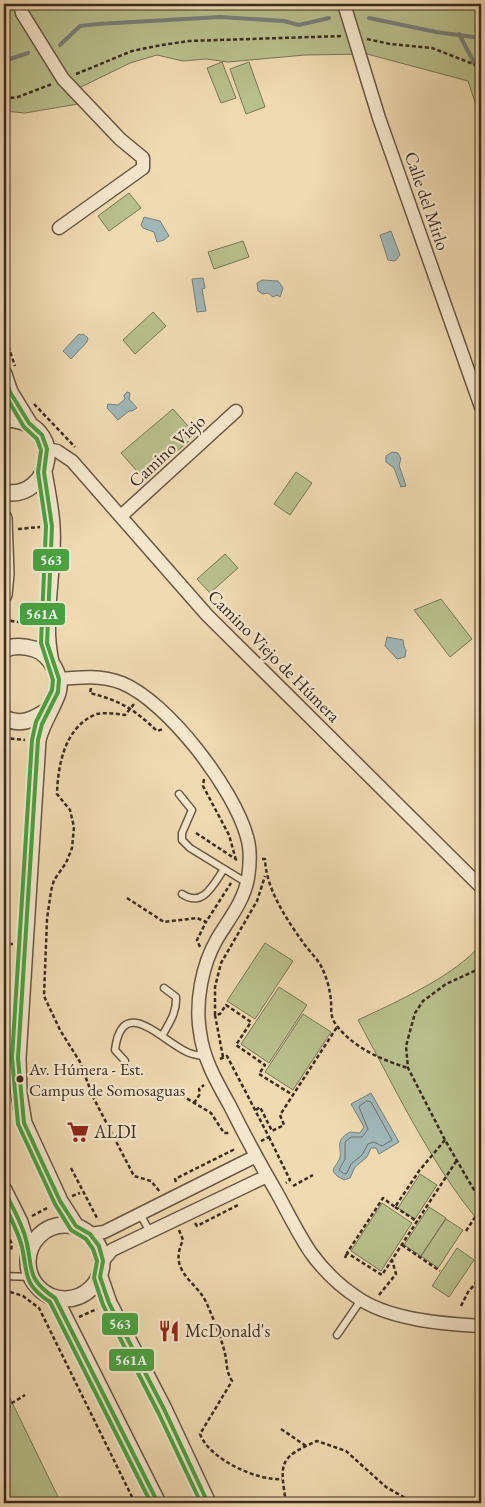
<svg xmlns="http://www.w3.org/2000/svg" width="485" height="1507" viewBox="0 0 485 1507" font-family="'EB Garamond',serif">
  <rect width="100%" height="100%" fill="#efdab2"/>
  <filter id="stains"><feTurbulence type="fractalNoise" baseFrequency=".004" numOctaves="4"/><feColorMatrix values="0 0 0 0 .2 0 0 0 0 .09 0 0 0 0 .02 0 0 0 .5 -.17"/></filter>
  <radialGradient id="worn" r=".72"><stop offset=".6" stop-color="#630" stop-opacity="0"/><stop offset="1" stop-color="#630" stop-opacity=".3"/></radialGradient>
  <path fill="#b8c08d" stroke="#7a7656" d="M4,4H481V120L468,81L367,54L305,55L228,62L206,59L183,61L157,55L130,63L79,88L78,104L25,113L4,111Z
    M222,62L236,98L221,103L207,68Z
    M249,62L265,107L246,114L230,69Z
    M129,193L141,208L109,231L98,216Z
    M243,241L249,257L214,269L208,252Z
    M153,312L166,326L135,354L123,340Z
    M173,409L196,435L144,479L121,453Z
    M296,472L312,483L290,515L274,504Z
    M225,554L238,568L210,593L197,579Z
    M441,599L472,639L450,657L414,610Z
    M265,943L293,961L255,1019L227,1001Z
    M481,944V1224C431,1165 395,1088 358,1020C394,1003 457,975 481,944Z
    M279,987L307,1005L269,1063L241,1044Z
    M303,1014L331,1032L293,1090L265,1072Z
    M420,1174L437,1185L415,1219L398,1208Z
    M382,1203L412,1223L381,1271L351,1251Z
    M429,1207L446,1218L421,1256L404,1245Z
    M446,1219L463,1230L438,1268L421,1256Z
    M457,1248L474,1260L449,1297L432,1286Z
    M4,1386L61,1503H4Z"/>
  <path fill="#a0b7b8" stroke="#787f7b" d="M144,217L160,221L169,236L164,240L157,242L154,232L143,228L141,225Z
    M391,231L400,255L395,261L388,260L380,235Z
    M203,278L205,288L202,289L206,311L197,312L192,279Z
    M262,280L278,281L283,288L280,297L277,295L273,297L268,293L263,294L258,291L257,283Z
    M79,334L81,335L83,334L88,338L87,342L71,359L63,351Z
    M127,392L130,393L129,399L137,408L132,411H129L118,420L107,408L108,404L118,405L125,399L124,395Z
    M392,452L398,453L401,459L399,465L406,486L401,487L394,468L386,462V456Z
    M387,637L403,640L404,647L406,650L405,657L397,659L385,646Z
    M371,1093L399,1142L379,1154L376,1148H371L367,1157L355,1167L350,1178L344,1180L337,1176L333,1171C334,1166 337,1165 339,1160C344,1149 332,1142 350,1132L360,1133L364,1127L351,1104Z"/>
  <g fill="none" stroke-linecap="round" stroke-linejoin="round">
    <path stroke="#6e716c" stroke-width="1" d="M367,1101L371,1102L392,1140L382,1146L374,1142L368,1144L362,1155L351,1164L347,1173L344,1174L339,1170L345,1159V1142L351,1137H362L368,1129L359,1107Z"/>
    <path stroke="#787f7b" stroke-width="4" d="M369,18L436,32L481,38
      M459,34L481,76
      M60,45L80,26L98,24L220,17L284,21L299,25L329,18
      M4,61L28,53"/>
    <g stroke="#685744" stroke-width="9">
      <path id="service" d="M179,794L192,810L182,833V840L190,848L247,883
        M182,894C203,908 213,885 224,869
        M162,1036C169,1023 177,1013 176,997L164,988
        M125,1061L115,1050C122,993 162,1041 187,1052C192,1055 200,1055 206,1057
        M140,1214L150,1232
        M4,1276L31,1277
        M337,1335L361,1300"/>
    </g>
    <g stroke="#685744" stroke-width="15">
      <path id="minor" d="M20,4L22,13L63,79L120,139L143,158V168L59,228
        M344,4L379,118L481,407
        M47,449L57,451L72,461L207,615L481,887
        M121,516L236,411
        M59,679C81,677 101,675 122,683C168,702 234,789 247,837C251,850 250,865 248,878C244,901 229,919 217,939C202,965 195,1002 200,1032C203,1058 216,1081 229,1104C244,1134 260,1164 277,1193C288,1213 298,1234 311,1253C324,1271 342,1288 361,1300C394,1320 443,1324 481,1326
        M90,1234L104,1232L256,1156
        M103,1261L112,1250L267,1176"/>
    </g>
    <g stroke="#685744" stroke-width="18">
      <path id="tertiary" d="M4,374L10,392L29,423
        M4,419C71,420 51,502 4,492
        M44,472C47,490 51,508 52,526C55,571 41,617 51,662
        M4,518L6,574L4,595
        M4,650C13,645 24,646 34,649C50,654 63,677 58,693C52,710 42,723 38,740L18,1058L19,1093L24,1123L60,1201L76,1226
        M4,718C21,726 33,720 48,710
        M4,1190L20,1222L29,1252
        M28 1262a37 37 0 1 1 74 0a37 37 0 1 1-74 0Z
        M100,1277L109,1303L164,1409L208,1503
        M55,1298L158,1503"/>
    </g>
    <path stroke="#3b2b20" stroke-width="2.5" stroke-dasharray="4 2.5" stroke-linecap="butt" d="M367,39L390,44L432,48L481,67
      M76,74L132,51L162,45L189,41L342,36
      M4,99L18,97L52,84
      M4,334L15,366
      M34,404L75,447
      M18,529L40,527
      M4,620L34,624
      M91,688L90,693C121,701 134,709 157,731L163,729
      M134,704L125,715C117,714 105,712 97,714C65,726 58,764 57,794L70,810L74,827L72,848L66,863L54,880L51,891L47,919L44,996L60,1030L80,1062L93,1097L134,1176L151,1181L160,1192
      M4,738L25,740
      M204,779L203,786L229,835L236,860
      M196,833L237,860
      M262,859H265C266,888 285,917 302,941C308,950 318,959 322,968C326,976 329,986 330,994C333,1007 328,1015 337,1026C354,1048 382,1060 408,1068
      M127,898L164,922L197,918L206,922L231,883
      M4,944H13
      M200,947L197,940L206,922
      M481,968L446,984L423,1001L415,1013L406,1046L408,1068L445,1140L481,1202
      M215,1015V987L221,963L257,901L265,876
      M223,1057L215,1015L220,1014L226,1005L251,1022L236,1045L265,1065L259,1074L293,1095
      M220,1059L227,1056L269,1137L261,1141
      M176,1092L211,1113L224,1133H230
      M194,1103L200,1094L199,1089L204,1085
      M256,1110L260,1107L272,1131L284,1125L280,1115L337,1027
      M269,1137L290,1180L286,1183
      M445,1140L419,1171L395,1207L383,1198L347,1253L382,1275L457,1160
      M71,1168L98,1220
      M176,1182L175,1179L233,1150L235,1153
      M293,1186L313,1175
      M72,1196L80,1193
      M395,1207L418,1222
      M32,1216L49,1207
      M195,1223L197,1226L238,1205
      M4,1228L12,1244L11,1250L4,1256
      M179,1230L183,1240C179,1249 177,1257 180,1266C186,1281 200,1288 207,1304C213,1318 224,1344 226,1359C227,1368 227,1372 232,1381L200,1434C209,1459 257,1481 282,1479
      M466,1231L481,1208
      M402,1245L440,1271
      M345,1258L347,1253
      M4,1290L23,1296L39,1308L135,1503
      M379,1295L396,1274L392,1260
      M461,1306L468,1292L481,1277
      M79,1317L97,1309
      M4,1414L12,1403L25,1395
      M281,1429L306,1446
      M4,1452L6,1467L4,1476
      M286,1503C280,1463 278,1458 317,1441L346,1451L386,1487L414,1503"/>
    <use href="#service" stroke="#f5e7cd" stroke-width="6"/>
    <use href="#minor" stroke="#f5e7cd" stroke-width="12"/>
    <use href="#tertiary" stroke="#f5e7cd" stroke-width="15"/>
    <g stroke="#f5e7cd" stroke-width="8">
      <path id="bus-1" d="M4,374L10,392L29,423L42,435L47,449L44,472L52,526L47,643L59,679L58,692L42,724L38,740L18,1058L24,1123L60,1201L76,1226L90,1234L99,1246L103,1261L100,1277L109,1303L164,1409L208,1503
        M4,518L6,574L4,595
        M4,1190C11,1204 19,1218 24,1233C35,1265 22,1276 55,1298L158,1503"/>
    </g>
    <g stroke="#f5e7cd" stroke-width="8">
      <path id="bus-2" d="M4,393L24,427L37,439L41,450L38,472L46,526L41,643L53,680L52,690L36,722L32,740L12,1058L18,1124L55,1204L71,1230L86,1239L93,1249L97,1261L94,1278L103,1305L158,1412L201,1503
        M4,1204C11,1218 18,1232 22,1247C28,1275 23,1284 50,1302L151,1503"/>
    </g>
    <use href="#bus-1" stroke="#48a241" stroke-width="4"/>
    <use href="#bus-2" stroke="#48a241" stroke-width="4"/>
  </g>
  <defs>
    <g id="supermarket-bare" transform="scale(1.725)"><path d="M-6-5.5h2.5l.6 2H6L4.5 2H-2.5L-4.4-4H-6ZM-1.5 3.2a1.3 1.3 0 1 0 .1 0ZM3 3.2a1.3 1.3 0 1 0 .1 0Z" fill="#8f2418" stroke="#f5e7cd" stroke-width="2.5" paint-order="stroke"/></g>
    <g id="restaurant-bare" transform="scale(1.725)"><path d="M-5-6h1v4h1v-4h1v4h1v-4h1v5L-1.5 .5V6h-2V.5L-5-1ZM5-6V6H3V1.5H1.5Q1.5-4 5-6Z" fill="#8f2418" stroke="#f5e7cd" stroke-width="2.5" paint-order="stroke"/></g>
  </defs>
  <g fill-rule="evenodd">
    <use href="#supermarket-bare" x="78" y="1132"/>
    <use href="#restaurant-bare" x="169" y="1331"/>
  </g>
  <circle fill="#3b2b20" stroke="#f5e7cd" stroke-width="2" cx="20" cy="1079" r="4.5"/>
  <g text-anchor="middle" stroke-width="4.5" stroke-linejoin="round" paint-order="stroke">
    <g font-size="17" fill="#3b2b20" stroke="#f5e7cd" text-anchor="start">
      <text x="29" y="1075">Av. Húmera - Est.<tspan x="29" dy="21">Campus de Somosaguas</tspan></text>
    </g>
    <g font-size="18" fill="#3b2b20" stroke="#f5e7cd">
      <text transform="translate(427 201) rotate(71)" y="6">Calle del Mirlo</text>
      <text transform="translate(167 451) rotate(-43)" y="6">Camino Viejo</text>
      <text transform="translate(274 656) rotate(45)" y="6">Camino Viejo de Húmera</text>
    </g>
    <g font-size="18" fill="#3b2b20" stroke="#f5e7cd" text-anchor="start">
      <text x="94" y="1138">ALDI</text>
      <text x="185" y="1337">McDonald's</text>
    </g>
  </g>
  <g stroke="#f5e7cd" stroke-width="2">
    <rect x="32" y="548" width="38" height="24" rx="5" fill="#48a241"/>
    <rect x="19" y="602" width="47" height="24" rx="5" fill="#48a241"/>
    <rect x="101" y="1312" width="38" height="24" rx="5" fill="#48a241"/>
    <rect x="108" y="1348" width="47" height="24" rx="5" fill="#48a241"/>
  </g>
  <g font-size="14" text-anchor="middle" font-weight="bold" fill="#fff">
    <text x="51" y="565">563</text>
    <text x="42" y="619">561A</text>
    <text x="120" y="1329">563</text>
    <text x="131" y="1365">561A</text>
  </g>
  <rect width="485" height="1507" fill="none" stroke="#efdab2" stroke-width="20"/>
  <rect x="5" y="5" width="475" height="1497" fill="none" stroke="#3b2b20" stroke-width="2.5"/>
  <rect x="10" y="10" width="465" height="1487" fill="none" stroke="#3b2b20"/>
  <rect width="100%" height="100%" filter="url(#stains)"/>
  <rect width="100%" height="100%" fill="url(#worn)"/>
</svg>
